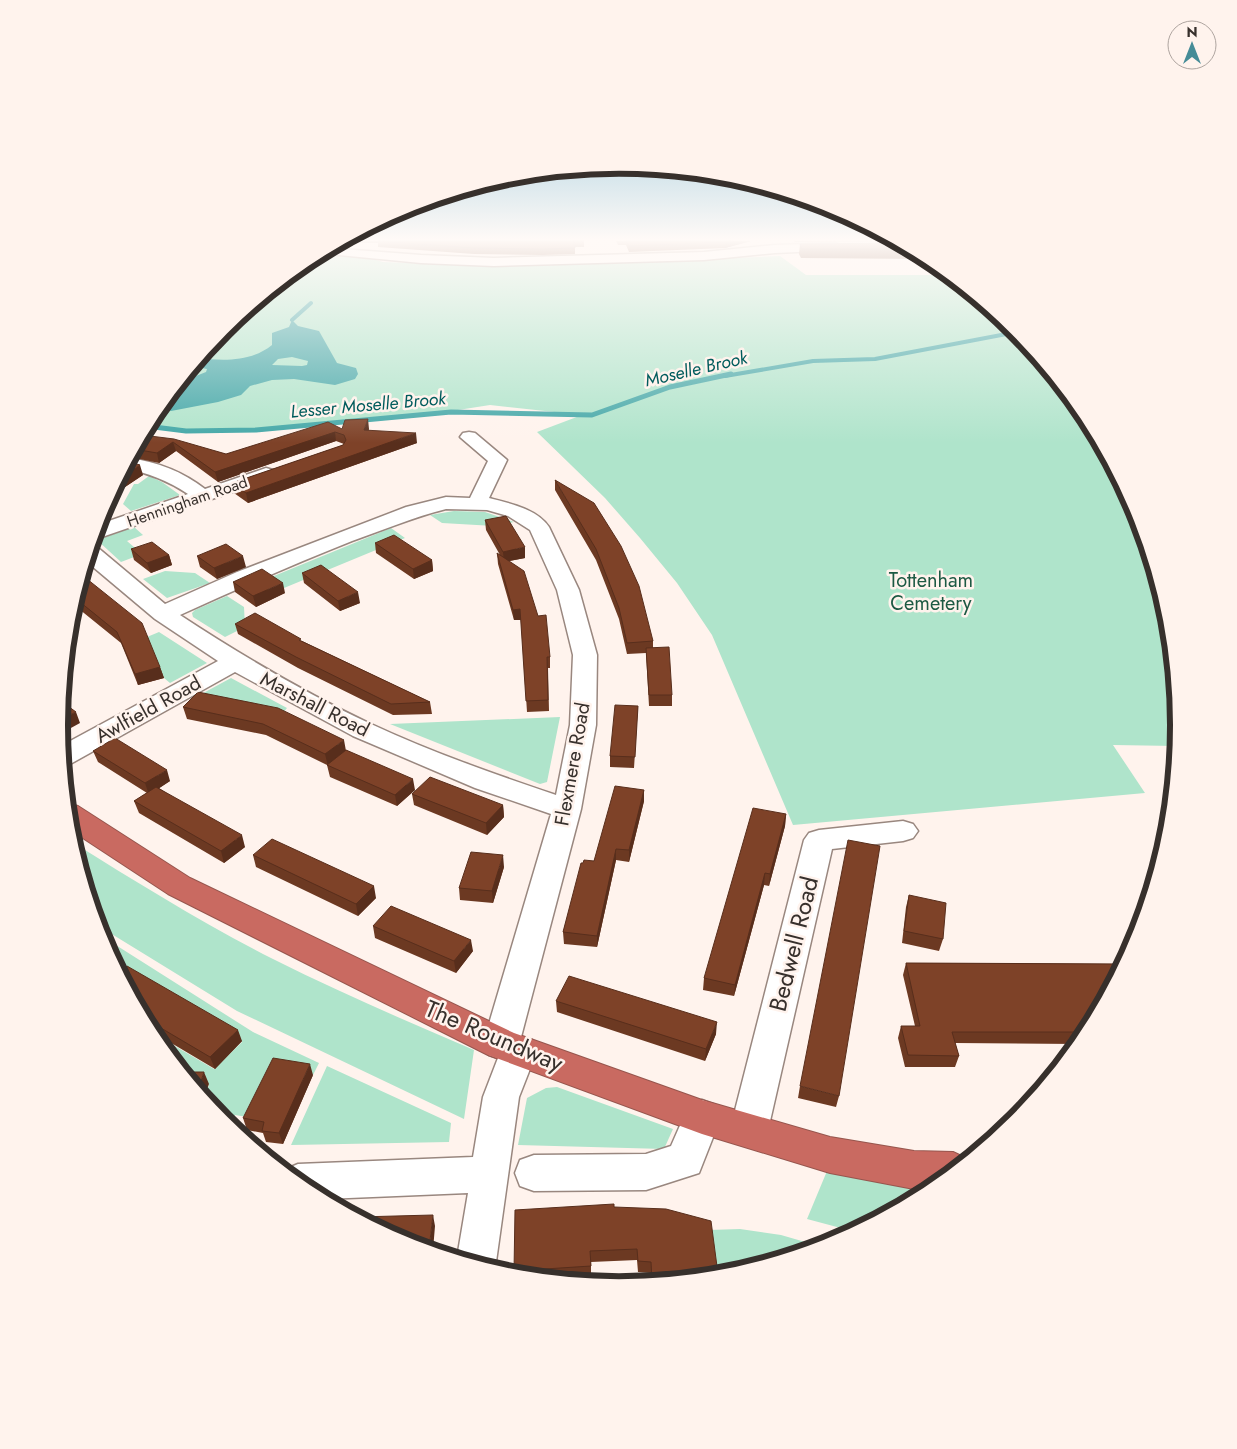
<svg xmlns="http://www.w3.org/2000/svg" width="1237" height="1449" viewBox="0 0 1237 1449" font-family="Jost,sans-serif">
  <rect width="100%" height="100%" fill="#fff3ed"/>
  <path fill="#afe4cb" d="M316,255L369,258L383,262L455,265L532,266L780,256L806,275H949L1015,329L1084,414L1136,511L1168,616L1178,725L1176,746L1113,745L1145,793L793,825L712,635L677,583L640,538L605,498L537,432L582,415L490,405L426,415L256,430L185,431L147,426L153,413L223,328L308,259Z
    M149,476L162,482L180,495L131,511L123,504L134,484H138Z
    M454,511L485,512L514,522L494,526L442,523L430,515Z
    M134,527L143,535L127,541L142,554L121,562L97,540Z
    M391,528L405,538L284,588L269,578Z
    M165,571L195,573L210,583L167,598L143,579Z
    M227,596L244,607L245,627L225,637L193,617L192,613L195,610Z
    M159,632L207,663L170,683L164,678L147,641V637Z
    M231,678L287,708L278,719L196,697Z
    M560,717L547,782L540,784L390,724Z
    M72,842C138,883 204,924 273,959C339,992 406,1021 474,1050L464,1119L237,1011L97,925Z
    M100,935L253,1032L319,1063L313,1075L277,1069L253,1118L235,1115L230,1126L205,1099L209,1084L188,1079L151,1032L214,1069L242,1042L132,978L125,984Z
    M327,1066L451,1123L449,1142L291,1145Z
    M557,1087L673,1129L664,1149L518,1145L527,1098L546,1088Z
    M827,1171L888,1183L936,1184L929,1190L852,1231L807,1219Z
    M740,1229L781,1235L819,1246L740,1270H714L709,1230Z"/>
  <path fill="#43a7a7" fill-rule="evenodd" d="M292,320L298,326L319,331L337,363L356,368L358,374L355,379L335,385L294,379L272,380L250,386L241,395L218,402L171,411L164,408L155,411L178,383L206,372L207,369L197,367L190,369L198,358C223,361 251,362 272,345V333L289,327ZM292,357L308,361L307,365L302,366L272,365L278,359Z"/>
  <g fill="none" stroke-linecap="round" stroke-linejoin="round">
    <path stroke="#43a7a7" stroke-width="4" d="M292,320L311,303
      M725,376L813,361L875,359L1017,332"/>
    <path stroke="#43a7a7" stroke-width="5" d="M146,426L186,431L256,430L451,412L592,415L670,387L731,374"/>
    <g stroke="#99877f" stroke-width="3">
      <path id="minor" d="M836,243L842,247L841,250L775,253L704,260L494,266L421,263L318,253L329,248L421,255L494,258L704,252L775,245Z
        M469,432L475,433L507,460L489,498C509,503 537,509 549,527L579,590L597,655L596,725L581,809L521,1037L532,1040L537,1051L519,1097L495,1269L457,1258L468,1193L325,1199L307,1190L284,1170L298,1164L473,1157L483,1097L498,1058L489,1055L483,1044L551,814L475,788L353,736L235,672L72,763L63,766L61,746L218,661L155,619L86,561L91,546L97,547L165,604L237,572L406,507L446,497L470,498L488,461L460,437L463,433ZM446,509L487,510L508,516L530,530L557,590L573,655L570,725L556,795C494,774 431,752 371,724C305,693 241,655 180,615C237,589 294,564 352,541C383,530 414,517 446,509Z
        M129,458C157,462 182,471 205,489L266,468L273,470L276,474L273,478L102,537L93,539L97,525L188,494C167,480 148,473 124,468Z
        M903,821L913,824L918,831L913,838L903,841L832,849L768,1130L762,1142L749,1147L736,1142L730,1130L804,840L809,833L819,830Z
        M702,1100L715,1105L721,1117L699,1173L646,1190L534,1191L520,1186L515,1173L520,1160L534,1155L646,1154L671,1146L689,1105Z"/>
    </g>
    <g stroke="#96564e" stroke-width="2">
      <path id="highway" d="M66,803L78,806L190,878L514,1033L702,1100L830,1137L914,1151L953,1152L968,1159L930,1189H914L830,1173L702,1134L488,1055L168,894L69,829Z"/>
    </g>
    <use href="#minor" fill="#fff" fill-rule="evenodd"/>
    <use href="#highway" fill="#c96a61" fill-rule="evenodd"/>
  </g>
  <path fill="#6c3922" d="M342,241H584V247H575V254L542,255L474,254L378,247V243H338Z
    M616,241H751L725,248L629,252L626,245H618Z
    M794,241H896L795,242Z
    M899,243L929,259L801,258L799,254L800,244Z
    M342,429H369L368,430L417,443L248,503L234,493L232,483L343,445L344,444L336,441L218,482L176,451L159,463L130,457L142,435L226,454Z
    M127,461L143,475L125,487L114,486Z
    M555,480L653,641V648L672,695V706H649L646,653L627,654L619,619L596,560L555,490Z
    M485,520L525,558L509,561L550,657V668H548L549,711L527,712L521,620H514L498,564L497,553L500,555L486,530Z
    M375,543L432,560L433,571L414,579L376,553Z
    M131,549L169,555L172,565L151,573L134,560Z
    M197,556L246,567L217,579L200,567Z
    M302,573L360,603L340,611L304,583Z
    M82,575L160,667L164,678L138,685L121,643L79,609L73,603Z
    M233,582L285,593L256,607L235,592Z
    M235,624L302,641L430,702L432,714L393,715L298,668L238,634Z
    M198,692L346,750L415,790L397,806L330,777L327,765L266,735L187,719L183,707Z
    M638,706L634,768L610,767V756Z
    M93,751L170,781L159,788L245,847L224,863L139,813L134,801L147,793L98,762Z
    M644,790V801L629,862L616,860L597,947L564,944L563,932L583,863L594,861Z
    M412,794L503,805L504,817L487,835L414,805Z
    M786,814L785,826L769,886L764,885L734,996L703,990L704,978Z
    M253,855L376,898L358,916L256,867Z
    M504,867L493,903L460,900L459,888Z
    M909,895L943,939L939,951L902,943L906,907Z
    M373,926L473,951L456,973L375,938Z
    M906,963L1122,964L1084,1036L1077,1044L955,1043L959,1056L955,1067H905L898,1038L901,1026H915L903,975Z
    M120,973L242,1041L215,1069L151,1031Z
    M556,1001L716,1034L705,1061L557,1012Z
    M313,1075L283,1144L266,1142L263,1133L247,1130L243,1118Z
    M800,1086L839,1096L836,1107L798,1098Z
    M614,1207L718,1274L651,1281V1273L638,1272L637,1260L591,1262V1277L565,1279L515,1274L514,1271Z"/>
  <path fill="#582e1c" d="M731,241H751L725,248V242Z
    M368,419L369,429L366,439L364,430Z
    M335,432L336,441L218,482L215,472Z
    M416,433L417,443L248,503L246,493Z
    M173,442L176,451L159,463L157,453Z
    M140,465L143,475L125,487L122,477Z
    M525,547V558L504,562L503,552Z
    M169,555L172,565L151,573L147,563Z
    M243,556L246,567L217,579L214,568Z
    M432,560L433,571L414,579L413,569Z
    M283,583L285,593L256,607L253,596Z
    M358,592L360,603L340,611L338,601Z
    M520,609L521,620H514L513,610Z
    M160,667L164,678L138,685L135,674Z
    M76,712L80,723L60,734L59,720Z
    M344,740L346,751L328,766L325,754Z
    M167,770L170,781L149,795L145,783Z
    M413,779L415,790L397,806L395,795Z
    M644,790V801L629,862V850Z
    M503,805L504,817L487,835L486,823Z
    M786,814L785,826L769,886L770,874Z
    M242,835L245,847L224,863L221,851Z
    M616,849V860L597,947V936Z
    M503,855L504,867L493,903L492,891Z
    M765,873L764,885L734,996L735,985Z
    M374,886L376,898L358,916L356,904Z
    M471,940L473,951L456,973L454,961Z
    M717,1022L716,1034L705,1061L706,1049Z
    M238,1030L242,1041L215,1069L210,1057Z
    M310,1064L313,1075L283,1144L279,1133Z
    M204,1072L209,1084L204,1097L198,1090Z
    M433,1215L435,1226L433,1250L429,1249Z"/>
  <path fill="#7e4228" stroke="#582e1c" d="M378,241H584H573L575,248L542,249L474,248Z
    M626,241H731L725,242L629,246Z
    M899,243L911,249H802L800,244Z
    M368,419L364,430L416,433L246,493L232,483L343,445L346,440L344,435L335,432L215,472L173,442L157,453L134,449L142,435L174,439L226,454L328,422L342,429L345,420Z
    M127,461L140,465L122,477H119Z
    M555,480L594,503L621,546L639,586L653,641L627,643L619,608L596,549Z
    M506,516L525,547L503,552L485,520Z
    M394,535L432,560L413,569L375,543Z
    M152,542L169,555L147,563L131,549Z
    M226,544L243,556L214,568L197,556Z
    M497,553L524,571L538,616L546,615L550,657H547L548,700L526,701L520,609L513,610Z
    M321,565L358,592L338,601L302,573Z
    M262,569L283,583L253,596L233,582Z
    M82,575L142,623L160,667L135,674L117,632L75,598Z
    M255,613L301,639L299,640L430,702L391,704L296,657L235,624Z
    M669,647L672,695H649L646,648Z
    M198,692L278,708L344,740L325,754L263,724L183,707Z
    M61,701L76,712L59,720Z
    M615,705L638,706L635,757L610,756Z
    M115,738L167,770L145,783L93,751Z
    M346,750L413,779L395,795L327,765Z
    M430,777L503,805L486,823L412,794Z
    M615,786L644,790L629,850L616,849L597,936L563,932L581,863H583L584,860L594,861Z
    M156,787L242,835L221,851L134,801Z
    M753,808L786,814L770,874L765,873L735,985L704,978Z
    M272,839L374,886L356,904L253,855Z
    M848,840L880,846L839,1096L800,1086Z
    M471,852L503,855L492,891L459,888Z
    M909,895L946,903L943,939L904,931Z
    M391,906L471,940L454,961L373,926Z
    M906,963L1122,964L1086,1032H952L959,1056L908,1055L901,1026H920Z
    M127,966L238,1030L210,1057L144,1018L120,973Z
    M569,976L717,1022L706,1049L556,1001Z
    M273,1058L310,1064L279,1133L262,1131L264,1122L243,1118Z
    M183,1072H204L198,1090Z
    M614,1204V1207L666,1209L711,1221L718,1274L652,1281L651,1262L638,1261L637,1249L590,1251L591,1266L514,1271L515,1210Z
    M433,1215L429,1249L404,1242L358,1217Z"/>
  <linearGradient id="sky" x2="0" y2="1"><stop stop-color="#66afce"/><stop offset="0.54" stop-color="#fffaf7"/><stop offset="1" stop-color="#fffaf7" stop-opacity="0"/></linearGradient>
  <rect width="1237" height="443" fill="url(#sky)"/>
  <g text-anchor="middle" stroke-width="5" stroke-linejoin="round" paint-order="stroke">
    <g font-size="16" fill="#37302c" stroke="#fff3ed">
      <text transform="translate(187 501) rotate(-19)" y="6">Henningham Road</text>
    </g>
    <g font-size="18" font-style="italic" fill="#005b5c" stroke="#fff3ed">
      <text transform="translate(696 369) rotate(-13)" y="6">Moselle Brook</text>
      <text transform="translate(368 405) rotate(-5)" y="6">Lesser Moselle Brook</text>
    </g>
    <g font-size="20" fill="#1d5943" stroke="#fff3ed">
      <text x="931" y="587">Tottenham<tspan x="931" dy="23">Cemetery</tspan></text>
    </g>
    <g font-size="20" fill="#37302c" stroke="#fff3ed">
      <text transform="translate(315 704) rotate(27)" y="7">Marshall Road</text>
      <text transform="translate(148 709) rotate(-29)" y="7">Awlfield Road</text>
      <text transform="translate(572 764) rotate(-80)" y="7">Flexmere Road</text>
    </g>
    <g font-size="24" fill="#37302c" stroke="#fff3ed">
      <text transform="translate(794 944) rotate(-76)" y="8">Bedwell Road</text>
      <text transform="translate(494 1036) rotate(23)" y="8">The Roundway</text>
    </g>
  </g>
  <path d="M0 0H1237V1449H0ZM68 725a551 551 0 1 1 1102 0a551 551 0 1 1-1102 0Z" fill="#fff3ed" fill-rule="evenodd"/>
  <path fill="none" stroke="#37302c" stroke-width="6" d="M68 725a551 551 0 1 1 1102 0a551 551 0 1 1-1102 0Z"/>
  <g transform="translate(1192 45)"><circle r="24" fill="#fff3ed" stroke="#afa5a0"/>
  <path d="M0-4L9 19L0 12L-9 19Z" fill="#468c97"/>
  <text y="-8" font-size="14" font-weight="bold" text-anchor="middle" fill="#37302c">N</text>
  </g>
</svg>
